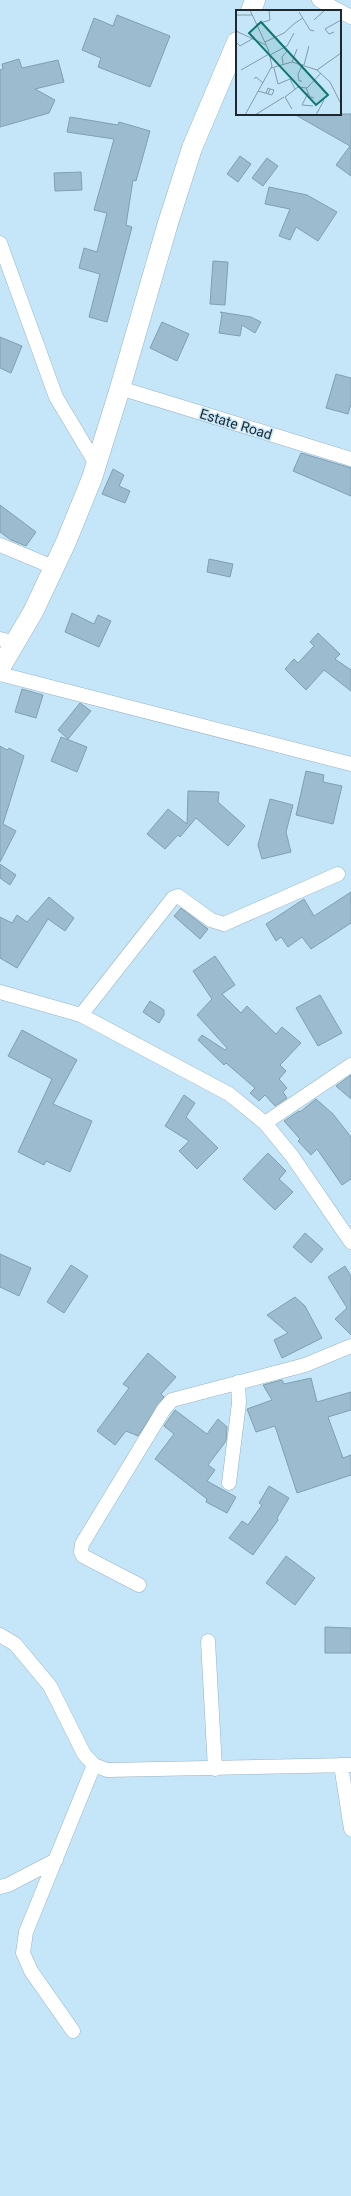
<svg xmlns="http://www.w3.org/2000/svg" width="351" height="2196" viewBox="0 0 351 2196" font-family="Roboto,sans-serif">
  <rect width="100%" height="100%" fill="#c5e6f9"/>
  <path fill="#9cbbce" stroke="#809fb1" d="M117,15L170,36L150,87L98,67L101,58L82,50L94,18L113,26Z
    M19,59L22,68L58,60L64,82L35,89L55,100L49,113L0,127V70L3,69L2,64Z
    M294,114H351V176L336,165L350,146Z
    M70,117L118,125L119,122L150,131L136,181L133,180L126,225L132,227L107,322L89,317L100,274L79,268L84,248L97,252L107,213L94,210L114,139L67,132Z
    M240,156L251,164L238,182L227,174Z
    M267,158L278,166L263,186L252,178Z
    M81,172L82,190L55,191L54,173Z
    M269,187L307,195L337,212L318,241L296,227L290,240L279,236L290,209L265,204Z
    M213,261L228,262L225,305L210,304Z
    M220,312L251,317L261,322L255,333L242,325L240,336L219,333L222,314Z
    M162,322L189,334L177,361L150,348Z
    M0,337L22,346L11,373L0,368Z
    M336,374L351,378V404L348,414L326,408Z
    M301,453L351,468V496L293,471Z
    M113,469L124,475L119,486L130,491L125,503L102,494Z
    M0,505L36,532L26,546L11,540L0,532Z
    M209,559L233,564L230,577L207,572Z
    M72,613L94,624L98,615L111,621L99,647L65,632Z
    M318,633L340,654L335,659L351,670V691L324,670L306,690L285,669L294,659L298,663L314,646L310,642Z
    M22,689L43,695L36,718L15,712Z
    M80,703L91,711L68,739L58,730Z
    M61,737L87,747L77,772L51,761Z
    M0,746L7,750L9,748L24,756L3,824L16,831L0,862Z
    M306,771L324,775L323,782L342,786L333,824L296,815Z
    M188,791L219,792L218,802L245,826L228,846L196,818L180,837L178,835L165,849L147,834L168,809L187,824Z
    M270,799L293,805L286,832L291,852L262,859L258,845Z
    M0,864L16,875L10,885L0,878Z
    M351,892V923L311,949L302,937L288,947L281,937L276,941L266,924L304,899L314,916Z
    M49,897L74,918L65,931L48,919L17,968L0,958V917L12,923L17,915L27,922Z
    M181,908L208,929L200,939L174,916Z
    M215,956L235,985L222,994L241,1013L247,1006L276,1034L282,1027L301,1043L280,1065L286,1071L279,1079L287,1088L283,1092L287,1098L275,1106L265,1095L259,1101L250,1093L255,1088L226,1063L224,1065L198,1040L202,1035L225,1050L227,1048L197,1015L212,999L193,971Z
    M320,995L342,1033L318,1046L296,1008Z
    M150,1001L164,1010V1015L159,1023L143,1012Z
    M22,1030L77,1060L53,1104L92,1121L70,1172L46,1161L44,1165L18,1152L52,1079L8,1056Z
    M351,1075V1099L336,1086Z
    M184,1095L195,1103L186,1117L218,1148L197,1169L179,1151L189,1141L165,1126Z
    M316,1099L333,1114L351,1137V1179L342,1185L317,1149L311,1155L298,1141L300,1139L284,1121L299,1111L300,1112Z
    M268,1153L286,1171L279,1179L293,1192L275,1210L243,1179Z
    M305,1233L323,1249L311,1263L293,1247Z
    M0,1254L31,1268L19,1296L0,1287Z
    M71,1265L88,1276L64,1313L47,1302Z
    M345,1266L351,1276V1335L335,1319L347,1308L328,1277Z
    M295,1297L305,1306L322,1338L282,1358L274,1340L288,1333L267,1315Z
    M148,1353L176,1377L161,1394L164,1397L138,1436L126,1431L115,1445L97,1431L129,1388L123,1384Z
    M311,1378L317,1402L351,1392V1410L328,1417L343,1458L351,1455V1475L297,1493L275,1426L256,1432L247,1409L272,1400L263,1385L282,1380L284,1384Z
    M175,1410L207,1434L218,1419L227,1427L226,1441L208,1465L215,1470L207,1481L236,1497L227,1513L206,1502L207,1499L155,1459L174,1434L164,1426Z
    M269,1486L289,1498L277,1518L278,1520L253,1555L229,1538L242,1521L248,1525L262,1505L259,1503Z
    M286,1556L315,1578L295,1605L266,1583Z
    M325,1627L351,1628V1653H325Z"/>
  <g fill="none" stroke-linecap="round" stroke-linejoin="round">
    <g stroke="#95b4c7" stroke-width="15">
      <path id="street" d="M319,0L351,17
        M0,243L56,397L96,464
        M120,388L351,459
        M0,545L53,567
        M0,639L16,643
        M0,674L351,764
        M0,992L81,1015L229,1094L265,1123L292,1156L351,1242
        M81,1015L173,898L178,896L211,920L224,924L338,874
        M265,1123L351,1065
        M229,1483L239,1403L238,1382
        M139,1585L83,1556L81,1552L82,1544L164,1409L172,1400L305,1365L351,1346
        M0,1635L15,1644L50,1686L84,1754L94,1765L107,1770L351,1765
        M208,1641L215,1769
        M341,1765L351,1829
        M0,1887L8,1885L56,1860
        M73,2031L31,1971L23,1953L26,1932L94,1765"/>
    </g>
    <g stroke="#95b4c7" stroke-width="21">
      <path id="secondary" d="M251,11L255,0
        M0,668L33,612L66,542L92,478L118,395L168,223L192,148L237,42"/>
    </g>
    <use href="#street" stroke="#fff" stroke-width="14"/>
    <use href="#secondary" stroke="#fff" stroke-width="20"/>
  </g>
  <g text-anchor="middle" stroke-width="3" stroke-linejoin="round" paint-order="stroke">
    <g font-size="14" fill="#1d2930" stroke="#c5e6f9">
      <text transform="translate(236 424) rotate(17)" y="5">Estate Road</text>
    </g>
  </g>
  <g transform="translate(236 10)">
    <rect width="105" height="105" fill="#c5e6f9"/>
    <path fill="none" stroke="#829aa9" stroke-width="1" d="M40,0H63M63,2L74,20L78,21M0,5H16M78,10L89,0M21,14L34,10L33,0M0,21L30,35M98,22L93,24L89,19L105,10M0,32L4,36L16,29M29,32L48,23L59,13L67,8M34,45L51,36L58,23M56,52L61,39M47,54L46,47L51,41M68,55L73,36M35,58L56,52L81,60L94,72L105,94M38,58L42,74L54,69L59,79M5,60L33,44M81,60L105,43M18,69L20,67L27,73M66,71H63L62,64L67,54M70,78L74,87L78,88M22,81L36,85L38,80L34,79M30,83L32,78L34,79L32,84M72,83L66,95L77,96M56,99L49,87L62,77L71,78L85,63M9,105L36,56L32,39L14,0M19,105L48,87M80,105L88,90"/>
    <path fill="#0f766e" fill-opacity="0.15" stroke="#0f766e" stroke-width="2" d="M25,12L92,85L80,95L13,23Z"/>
    <rect width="105" height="105" fill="none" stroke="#1d2930" stroke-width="2"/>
  </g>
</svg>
